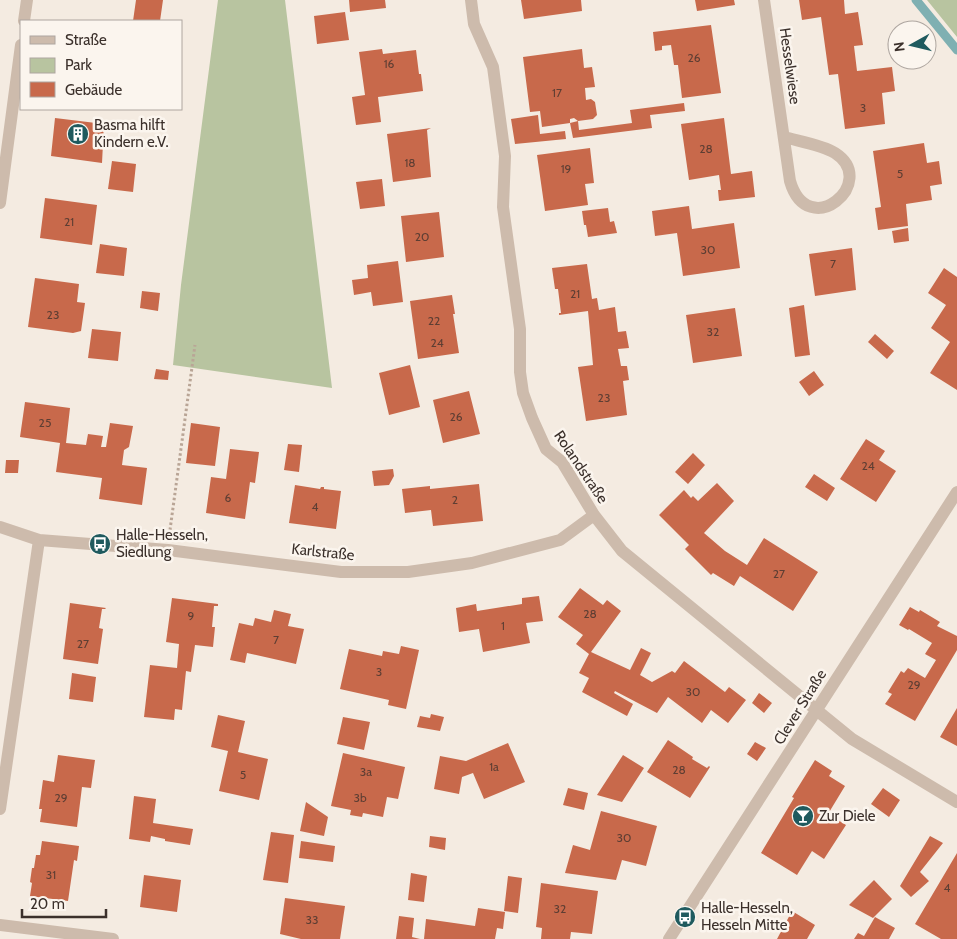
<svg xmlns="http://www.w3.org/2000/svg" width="957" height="939" viewBox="0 0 957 939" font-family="Cabin,sans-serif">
  <rect width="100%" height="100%" fill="#f4ebe1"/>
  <path fill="#b8c4a0" d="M218,0H285L332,388L173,365L181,285Z
    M927,0H957V37Z"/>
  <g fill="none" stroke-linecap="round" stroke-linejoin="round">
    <path stroke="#7fb0b2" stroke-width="9" d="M916,0L957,50"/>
  </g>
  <path fill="#c8694b" d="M136,0H163L160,21H133Z
    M349,0H385L386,8L350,12Z
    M521,0H581L582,11L524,19Z
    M695,0H734L735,5L697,11Z
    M799,0H844L845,14L858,12L863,45L854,46L857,71L892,67L895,91L882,93L885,124L845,129L838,74L829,75L821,17L802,20Z
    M345,12L349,40L317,44L314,16Z
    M711,25L721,93L682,98L678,65H674L671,45L662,46V50L655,51L653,32Z
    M382,49L383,54L416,50L419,74H421L423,91L378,97L381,122L356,125L352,97L365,95L359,52Z
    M582,49L584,68L592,67L595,87L585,88L586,100L591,99L595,102L597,115L593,119L578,121L579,130L632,123L630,110L684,103L685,111L650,115L652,128L573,138L570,123L578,121L574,118L570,119V123L542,127L540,111L530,112L523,57Z
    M538,115L540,134L565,131L566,139L515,144L511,119Z
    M55,118L104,124L102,163L51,156Z
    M724,118L731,174L752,171L755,197L719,201L718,190H721L719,175L689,180L681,124Z
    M431,128L427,130L431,177L393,182L387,134Z
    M924,143L927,163L939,161L942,184L930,186L932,200L906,204L908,226L878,230L875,208L881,207L873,151Z
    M590,148L594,183L585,184L588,205L545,211L537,155Z
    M112,161L136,164L133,192L108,189Z
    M382,179L385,206L360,209L356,182Z
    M45,198L97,205L92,245L40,238Z
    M689,206L692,229L734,223L740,268L683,276L677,233L655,236L652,211Z
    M608,208L610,222L614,221L617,233L588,237L586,225H584L582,211Z
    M439,212L444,257L406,262L401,216Z
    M908,228L909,241L894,243L892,231Z
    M100,244L127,248L124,276L96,273Z
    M852,248L856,290L815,296L809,254Z
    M398,261L403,302L373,306L371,292L354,295L352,280L368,278L367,265Z
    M587,264L592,299L597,298L599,310L615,307L618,332L626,331L629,348L618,349L621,366H627L629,380L623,381L627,415L586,421L578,367L593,365L588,311L559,315V313H561L558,289H555L552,268Z
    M944,268L957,277V390L930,373L950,342L931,328L946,305L928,293Z
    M35,278L79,284L77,302L85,303L81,331L73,333L28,327Z
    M142,291L160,293L158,311L140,308Z
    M452,295L455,314H453L459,353L418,359L410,301Z
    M804,305L810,355L795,357L789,308Z
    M735,308L742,356L693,363L686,315Z
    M92,329L121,332L118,361L88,358Z
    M875,334L894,351L887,359L868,342Z
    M410,365L420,407L389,415L379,373Z
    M156,369L169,371L168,380L154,379Z
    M814,371L824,385L809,396L799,382Z
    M469,391L480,434L443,443L433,400Z
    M25,402L70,408L66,443L86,445L88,434L103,436L101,447H106L110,423L133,426L129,447L124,450L122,465L147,468L142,505L99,499L102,478L56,472L60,443L20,437Z
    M191,423L220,427L215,466L186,463Z
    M866,439L885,451L879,460L896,471L876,502L840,479Z
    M288,444L302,445L299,472L284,470Z
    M230,449L259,452L255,483L250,482L245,519L206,513L211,477L226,479Z
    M693,453L705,465L688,484L675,472Z
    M6,460H19L18,473H5Z
    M393,469L394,476L389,485L374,486L372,471Z
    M814,474L835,488L827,501L805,487Z
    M717,483L734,501L704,533L725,551L747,565L764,538L818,572L793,611L740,576L734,586L713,573L711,575L685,549L689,545L659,515L684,490L691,498L693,496L698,501Z
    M479,484L483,521L433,526L431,510L405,513L402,489L430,486V489Z
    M295,485L320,489L321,487H324V489L341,491L336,529L289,523Z
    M580,588L603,605L607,600L621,611L591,652L630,670L641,648L651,653L640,675L652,682L672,671L675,673L684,661L725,692L729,687L746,700L728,723L711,710L702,723L668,697L657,713L615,691L614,693L633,704L627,716L582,692L589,678L579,673L589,654L576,644L583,635L558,617Z
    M539,596L543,621L526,623L530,643L483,652L479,629L459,632L456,608L476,604L477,611L522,604V598Z
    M172,598L218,604V606H214L212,627H215L213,647L195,645L191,672L186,671L182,710L175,709L174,720L144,717L150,665L177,668L179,644L166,642Z
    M70,603L106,608L105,609H102L99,628L103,629L98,664L63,659Z
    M910,607L919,612L920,610L940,622L937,626L957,636V650L915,721L885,704L892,694L888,692L901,671L904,673L908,668L925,678L936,660L925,654L932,643L909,629L908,630L899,625Z
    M274,610L291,614L288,626L304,629L296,664L247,653L245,663L230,660L239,623L253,626L255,618L271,622Z
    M401,646L419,650L406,709L388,705L389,700L340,689L349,649L382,656L383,651L399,654Z
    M72,673L96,677L93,702L69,699Z
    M759,693L772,703L764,713L752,703Z
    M957,708V746L940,737Z
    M431,714L444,717L440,731L417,727L420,716L430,718Z
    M218,715L245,721L238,752L268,759L259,800L219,791L228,751L211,747Z
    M343,717L370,722L364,750L337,744Z
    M668,740L693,757L692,759L707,768L709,766L710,767L690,798L647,772Z
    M755,742L766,748L757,761L747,754Z
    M508,743L525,782L484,799L473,773L462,777L459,794L434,789L440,756L466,761Z
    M343,753L405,767L398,799L387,797L383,817L363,813L362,817L350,815L351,810L331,806Z
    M58,755L95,760L91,788L82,787L77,827L40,822L42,809H39L43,780L54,782Z
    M623,755L644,768L622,802L597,795Z
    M815,760L832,771L829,776L845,786L828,814L846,825L824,859L812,851L797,875L761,853L794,798L792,797Z
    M568,788L588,793L584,810L563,805Z
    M883,788L900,800L889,817L871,804Z
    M134,796L156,799L153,823L193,829L190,845L165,841V839L151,836L150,842L129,839Z
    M306,802L328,817L324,836L300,831Z
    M601,811L657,826L646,866L622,860L616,880L565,873L573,845L590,850Z
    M271,832L294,835L288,883L263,880Z
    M430,836L446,838L445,850L429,847Z
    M930,836L943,843L920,872L929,881L911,897L900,886Z
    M42,841L79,846L77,861L74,860L68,901L30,896L32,883L30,882L32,868H34L36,855H40Z
    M301,841L335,846L333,862L299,858Z
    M957,853V939H941L915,924Z
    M411,873L427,876L424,902L408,900Z
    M144,875L181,880L177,912L140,907Z
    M508,876L522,878L518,913L504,911Z
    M874,880L892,899L873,918L849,905Z
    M541,883L598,891L592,934L571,932L570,939H541L542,928L536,927Z
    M285,898L345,906L340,939H301L280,934Z
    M478,908L505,912L503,929L497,928L495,939H424L426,919L475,926Z
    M792,911L815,925L807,939H777Z
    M399,916L414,918L412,937L420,939H396Z
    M875,917L895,928L889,939H854L858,933L864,936Z"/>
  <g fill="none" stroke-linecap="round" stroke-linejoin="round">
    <path stroke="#b9a596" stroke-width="3" stroke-dasharray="2.5 2.5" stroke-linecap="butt" d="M170,530L195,345"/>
    <path stroke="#cdbbac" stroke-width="12" d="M471,0L474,24L493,67L505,156L503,207L520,329V372L523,393L532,418L546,449L562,462L594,515L622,551L852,739L957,802
      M764,0L790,181C808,243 880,182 835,153C823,145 798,141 784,137
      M24,21L27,0
      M0,203L21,45
      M0,527L39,540L168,550L341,572H408L472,563L560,540L594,515
      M0,809L39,540
      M0,925L113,939
      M669,939L957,492"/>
  </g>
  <defs>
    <g id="building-disc" transform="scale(1.125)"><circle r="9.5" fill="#1f5a5e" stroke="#fbf5ee"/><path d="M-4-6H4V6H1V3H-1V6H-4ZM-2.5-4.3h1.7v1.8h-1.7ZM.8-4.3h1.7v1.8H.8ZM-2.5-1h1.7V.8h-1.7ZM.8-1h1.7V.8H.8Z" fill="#fff"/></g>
    <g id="bus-disc" transform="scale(1.125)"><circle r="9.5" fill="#1f5a5e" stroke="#fbf5ee"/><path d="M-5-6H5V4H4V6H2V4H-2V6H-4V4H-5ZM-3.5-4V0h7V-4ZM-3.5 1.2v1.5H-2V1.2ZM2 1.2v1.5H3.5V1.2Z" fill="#fff"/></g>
    <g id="bar-disc" transform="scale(1.125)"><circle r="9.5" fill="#1f5a5e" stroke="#fbf5ee"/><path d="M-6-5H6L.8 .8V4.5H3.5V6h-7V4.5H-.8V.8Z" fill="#fff"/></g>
  </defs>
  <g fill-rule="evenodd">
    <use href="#building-disc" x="78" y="134"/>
    <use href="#bus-disc" x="100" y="544"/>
    <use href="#bar-disc" x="803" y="816"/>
    <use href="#bus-disc" x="685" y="917"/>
  </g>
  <g text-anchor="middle" stroke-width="5" stroke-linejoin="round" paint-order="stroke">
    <g font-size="12" fill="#5e3e33">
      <text x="694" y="62">26</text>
      <text x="389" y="68">16</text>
      <text x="557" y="97">17</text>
      <text x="863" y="112">3</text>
      <text x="706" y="153">28</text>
      <text x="410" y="167">18</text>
      <text x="566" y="173">19</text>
      <text x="900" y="178">5</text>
      <text x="69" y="226">21</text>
      <text x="422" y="241">20</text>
      <text x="708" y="254">30</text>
      <text x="833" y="268">7</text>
      <text x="575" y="298">21</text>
      <text x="53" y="319">23</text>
      <text x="434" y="325">22</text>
      <text x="713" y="336">32</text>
      <text x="437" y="347">24</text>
      <text x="604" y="402">23</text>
      <text x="456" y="421">26</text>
      <text x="45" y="427">25</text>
      <text x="868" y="470">24</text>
      <text x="228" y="502">6</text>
      <text x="455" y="504">2</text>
      <text x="315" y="511">4</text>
      <text x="779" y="578">27</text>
      <text x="590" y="618">28</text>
      <text x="191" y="620">9</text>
      <text x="503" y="630">1</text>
      <text x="276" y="644">7</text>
      <text x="83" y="648">27</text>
      <text x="379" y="676">3</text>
      <text x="914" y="689">29</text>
      <text x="693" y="696">30</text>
      <text x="494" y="771">1a</text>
      <text x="679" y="774">28</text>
      <text x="366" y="776">3a</text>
      <text x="243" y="779">5</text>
      <text x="61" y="802">29</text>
      <text x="360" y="802">3b</text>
      <text x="624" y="842">30</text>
      <text x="51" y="879">31</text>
      <text x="947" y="892">4</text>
      <text x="560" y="913">32</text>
      <text x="312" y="924">33</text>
    </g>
    <g font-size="15" fill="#3b302b" stroke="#fbf5ee">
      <text transform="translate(790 66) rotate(82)" y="5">Hesselwiese</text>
      <text transform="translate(581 467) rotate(56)" y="5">Rolandstraße</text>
      <text transform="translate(323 552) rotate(6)" y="5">Karlstraße</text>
      <text transform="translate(800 707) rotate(-58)" y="5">Clever Straße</text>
    </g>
    <g font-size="15" fill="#3b302b" stroke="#fbf5ee" text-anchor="start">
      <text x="94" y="130">Basma hilft<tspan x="94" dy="17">Kindern e.V.</tspan></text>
      <text x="116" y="540">Halle-Hesseln,<tspan x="116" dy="17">Siedlung</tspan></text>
      <text x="819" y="821">Zur Diele</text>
      <text x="701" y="913">Halle-Hesseln,<tspan x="701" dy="17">Hesseln Mitte</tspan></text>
    </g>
  </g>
  <rect x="20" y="20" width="162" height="90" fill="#fbf5ee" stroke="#aea6a0"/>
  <rect x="30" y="36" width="25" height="8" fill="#cdbbac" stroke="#aea6a0"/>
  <text x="65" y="45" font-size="15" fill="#3b302b">Straße</text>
  <rect x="30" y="58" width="25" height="15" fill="#b8c4a0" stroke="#aea6a0"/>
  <text x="65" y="70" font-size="15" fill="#3b302b">Park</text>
  <rect x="30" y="82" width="25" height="15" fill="#c8694b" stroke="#aea6a0"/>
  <text x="65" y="95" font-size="15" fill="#3b302b">Gebäude</text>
  <g transform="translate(912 45) rotate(262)"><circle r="24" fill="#fbf5ee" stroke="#aea6a0"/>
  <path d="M0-4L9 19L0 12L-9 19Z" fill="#1f5a5e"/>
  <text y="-8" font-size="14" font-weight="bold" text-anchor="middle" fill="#3b302b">N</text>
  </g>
  <path d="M22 909v8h84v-8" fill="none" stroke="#3b302b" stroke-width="2.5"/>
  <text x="30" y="909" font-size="15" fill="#3b302b" stroke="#fbf5ee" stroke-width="4" paint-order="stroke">20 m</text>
</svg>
